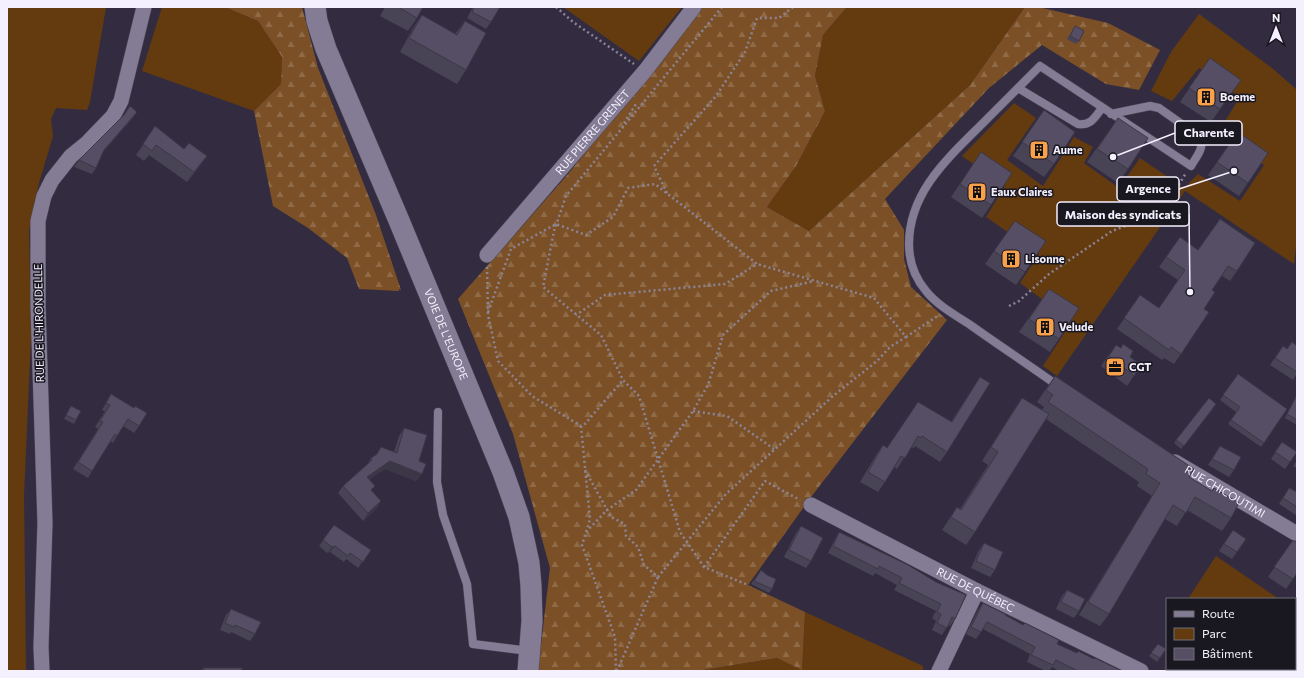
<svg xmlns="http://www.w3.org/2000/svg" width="1304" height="678" viewBox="0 0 1304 678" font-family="Commissioner,sans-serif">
  <defs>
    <pattern id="forest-firs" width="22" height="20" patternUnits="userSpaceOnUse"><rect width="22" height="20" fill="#7c5026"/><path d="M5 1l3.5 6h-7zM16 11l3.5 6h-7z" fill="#8f6a47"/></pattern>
  </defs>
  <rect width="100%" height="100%" fill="#332c41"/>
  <path fill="#643b0f" d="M7,7H106L90,102L87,110L56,108L51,119L53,136L39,183L29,231L31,338L24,495L26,671H7Z
    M162,7H225L258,21L282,57L281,84L254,111L142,71Z
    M563,7H682L639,61Z
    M847,7H1025L970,85L809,231L767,207L796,166L825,111L815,76L823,35Z
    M1199,14L1272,68L1297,90V238L1294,264L1185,191L1057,376L1043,366L1072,321L1020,283L1039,254L986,217L1005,186L962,156L1014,103L1036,118L1007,160L1043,186L1074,137L1093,147L1084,163L1119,188L1140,158L1184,188L1198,174L1240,201L1264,165L1217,134L1240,97L1199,68L1172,101L1151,91L1171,52Z
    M1216,556L1279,599H1188Z
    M805,612L923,666V671H697L777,658L802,669Z"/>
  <path fill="url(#forest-firs)" d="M225,7H302L318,68L376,215L401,290L399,289V291L359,289L347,258L308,228L273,206L254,111L281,84L282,57L258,21Z
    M701,7H847L823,35L815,76L825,111L796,166L767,207L809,231L970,85L1025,7H1038L1108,23L1160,50L1139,90L1106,84L1042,45L989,88L885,199L904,230V259L911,287L947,320L811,497L748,585L805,612L802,670L777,658L697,671H538L550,568L513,434L458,299L569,173Z"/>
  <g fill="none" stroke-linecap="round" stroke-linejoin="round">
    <g stroke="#4f495b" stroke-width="9">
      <path id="service" d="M1018,88L1078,124C1091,126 1095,117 1102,108
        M1054,383C1026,363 997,344 969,324C955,315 937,305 926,291C915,278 909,261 909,244C909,192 948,158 982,124C1001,105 1021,85 1040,66L1191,166C1196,157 1205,148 1200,137L1159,108L1150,106L1111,114
        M438,412L437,482L443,515L467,584L473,644L529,651"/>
    </g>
    <g stroke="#4f495b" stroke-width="16">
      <g id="minor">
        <path id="s1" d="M487,255L645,71L694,7"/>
        <path id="s2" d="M1175,462L1297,534"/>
        <path id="s3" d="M811,505L977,591L1141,671"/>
        <path d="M42,671L41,647L45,523L38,307V221L44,196L52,180L71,156L87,143L113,116L121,101L144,7"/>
        <path d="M939,671L977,591"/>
      </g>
    </g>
    <g stroke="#4f495b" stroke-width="22">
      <g id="secondary">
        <path id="s4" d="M315,7L317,21L326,49L400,223L503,472L519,517L529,563L531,586L532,621L528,671"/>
      </g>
    </g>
    <path stroke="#8b8597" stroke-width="2.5" stroke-dasharray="2 3" stroke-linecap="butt" d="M556,7L573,22L634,64
      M722,7L566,196L554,231L543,287L601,335L623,380L639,396L680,532L704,567L748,585
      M624,123L636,104
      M667,193L654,166L716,96L745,52L757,18H779L793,7
      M487,267L488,315L498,361L532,396L581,426L584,425L623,380
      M1009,306L1019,301L1049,274L1112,231L1133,223L1157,206L1178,186L1186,173
      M488,312L511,249L556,224L586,235L613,217L628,188L655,184L757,264L725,284L605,295L576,315
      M906,337L939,315
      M693,411L727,416L774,449
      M581,426L590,519L582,545L615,637L616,671
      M585,470L611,517L625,524L626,536L638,547L644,565L658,577L726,494L833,396L877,361L890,347L906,337L874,298L757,264
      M586,532L607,510L636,490L693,411L708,385L723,335L771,291L814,281
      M704,567L765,481L800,500
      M617,671L658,577"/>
    <use href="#service" stroke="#837c94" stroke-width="8"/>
    <use href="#minor" stroke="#837c94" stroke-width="15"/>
    <use href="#secondary" stroke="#837c94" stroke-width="21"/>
  </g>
  <path fill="#494356" d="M385,7H423L417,18L408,31L380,16Z
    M473,7H500L491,22L486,29L467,18Z
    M422,15L455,34L465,21L466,70L457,84L400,52L413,28Z
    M1075,26L1079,41L1076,44L1067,39Z
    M1210,58L1241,80L1211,122L1180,102Z
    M130,106L137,112L132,119L103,152L96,168L92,174L74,167L79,160L122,117Z
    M1118,118L1128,169L1118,183L1087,162Z
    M1035,124L1054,164L1044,177L1013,156Z
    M155,126L200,166L187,182L149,155L144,161L136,155Z
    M1238,132L1268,153L1239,196L1208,175Z
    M981,152L991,205L982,218L951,197Z
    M1220,219L1237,271L1230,281L1222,276L1212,290L1204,309L1209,312L1174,364L1164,358L1162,360L1117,329L1140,295L1159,308L1178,280L1159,267L1180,237L1198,250Z
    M1015,221L1025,272L1016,285L985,264Z
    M1049,289L1059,339L1050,352L1019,332Z
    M1116,345L1130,357L1141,365L1127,386L1101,366Z
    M1283,346L1287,349L1297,346V374L1293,380L1270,365Z
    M1238,374L1287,409L1261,447L1228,424L1236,412L1220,400Z
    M1055,376L1189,477L1212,491L1214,488L1231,518L1222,531L1187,510L1177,526L1165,519L1109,614L1100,626L1079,615L1152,496L1137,486L1139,482L1046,419L975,532L966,545L942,530L957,507L960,509L988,465L982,461L1013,411L1022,398L1042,410L1044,407L1037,402Z
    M980,377L947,452L940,462L915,446L914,448L911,447L897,469L894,467L885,482L878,492L860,482L876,455L883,445L887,448L918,402L951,422Z
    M111,394L139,426L134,433L123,426L113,443L110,441L88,478L73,469L98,429L95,427L105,411L102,410Z
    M1297,394V425L1285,418Z
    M71,406L76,420L74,424L64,419Z
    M1214,408L1181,449L1174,443L1176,440Z
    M404,428L419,461L422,474L416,481L385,469L369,479L372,491L381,501L376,509L363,521L338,493L343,486L367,465L371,458L375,456L381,447L394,452L399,436Z
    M1282,442L1297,452L1285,469L1271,459Z
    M1220,446L1234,470L1229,477L1208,465Z
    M1297,460V468L1293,466Z
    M1289,488L1297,492V514L1296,515L1279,504Z
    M334,525L371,550L358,568L346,559L344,562L330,552L327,553L319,546Z
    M801,526L811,561L806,568L784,557L796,533Z
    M839,532L908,565L955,619L950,626L948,625L942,635L932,630L936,621L932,618L936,611L894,590L897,585L875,573L873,576L828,553L835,539Z
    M1228,537L1246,539L1232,559L1219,551Z
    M1293,540L1297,573L1286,589L1268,577Z
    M984,543L995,570L990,577L971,568L979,550Z
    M761,570L772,589L769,593L751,584Z
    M1067,590L1079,611L1074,618L1056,609L1062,596Z
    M983,603L1057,644L1077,653L1078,651L1094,659L1122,671H1059L1052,667L1049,671H1046L1027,662L1030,654L983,629L976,639L966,634L978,610Z
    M231,609L255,634L250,641L231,632L230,634L220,630L226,615Z
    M1297,643V659L1295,657V646Z
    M1158,644L1166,649L1157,662L1149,656Z
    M203,668L242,670L241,671H201Z"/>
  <path fill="#3c3746" d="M137,112L132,119L99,157L104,150Z
    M207,156L200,166L187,182L194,172Z
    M390,461L422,474L416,481L385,469L362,485L367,477Z
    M381,501L376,509L363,521L368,513Z
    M335,546L330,552L327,553L332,547Z"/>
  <path fill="#554e64" stroke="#3c3746" d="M398,7H423L417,18Z
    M474,7H500L491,22L472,12Z
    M422,15L457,35L465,21L486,33L466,70L409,38Z
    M1075,26L1084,31L1079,41L1070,36Z
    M1210,58L1241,80L1220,109L1189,88Z
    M130,106L137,112L104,150L96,168L79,160L124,115Z
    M1044,110L1075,132L1054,164L1022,142Z
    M1118,118L1148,138L1128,169L1097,149Z
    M155,126L184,149L189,143L207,156L194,172L156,145L152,151L143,144Z
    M1238,132L1268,153L1248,183L1217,162Z
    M981,152L1012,173L991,205L960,184Z
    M1220,219L1255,243L1237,271L1228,266L1212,290L1215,292L1204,309L1209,312L1181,354L1171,347L1169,350L1124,318L1140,295L1159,308L1185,270L1166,257L1180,237L1198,250Z
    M1015,221L1046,241L1025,272L994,251Z
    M1049,289L1079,308L1059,339L1029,319Z
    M1292,342L1297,346V372L1275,358L1283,346L1287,349Z
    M1123,344L1133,351L1130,357L1141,365L1134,376L1109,356L1116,345L1121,348Z
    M1238,374L1287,409L1264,443L1231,420L1240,407L1223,395Z
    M1055,376L1194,469L1189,477L1212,491L1214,488L1239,503L1231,518L1195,497L1186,513L1173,505L1109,614L1088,602L1160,483L1146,474L1148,469L1048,402L1053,395L1046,390Z
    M980,377L990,383L947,452L922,436L921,438L918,436L905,458L901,456L885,482L868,472L883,445L887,448L918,402L952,422Z
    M111,394L134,408L135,406L147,413L139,426L128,419L117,436L115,434L92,471L78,462L103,422L100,421L110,405L106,403Z
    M1297,395V420L1287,414Z
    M1022,398L1049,414L975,532L951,517L957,507L961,510L998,452L991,447Z
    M1209,398L1216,404L1184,446L1176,440Z
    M71,406L81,411L76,420L66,415Z
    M404,428L427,435L419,461L426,464L422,474L390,461L367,477L375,486L371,490L381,501L368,513L343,486L372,460L371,458L377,454L381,447L397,453Z
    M1282,442L1297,452L1290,462L1275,452Z
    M1220,446L1241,457L1234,470L1212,459Z
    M1289,488L1297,492V507L1283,498Z
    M334,525L371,550L363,562L350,553L348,556L335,546L332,547L323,540Z
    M801,526L823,538L811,561L789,550Z
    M1233,530L1246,539L1237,552L1224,544Z
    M839,532L908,565L936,582L966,595L955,619L952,617L947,628L937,623L941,614L937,612L941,604L899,583L902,578L879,566L878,569L833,546Z
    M1297,539V573L1293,579L1274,567L1293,540L1295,542Z
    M984,543L1003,552L995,570L976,561Z
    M761,570L767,575L776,579L772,589L754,581Z
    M1067,590L1085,599L1079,611L1061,602Z
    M983,603L1005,614V615L1023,625L1025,623L1059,640L1057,644L1077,653L1078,651L1094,659L1095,658L1122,671H1078L1056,660L1053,665L1031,655L1035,647L987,622L981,632L971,627Z
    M231,609L261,622L255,634L235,625L234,627L225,623Z
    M1158,644L1166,649L1160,658L1151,653Z
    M203,668H242V670L238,671H205Z
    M1228,669H1237L1240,671H1227Z"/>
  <defs>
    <g id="building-square" transform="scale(1)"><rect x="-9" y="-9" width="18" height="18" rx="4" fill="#f8a14a" stroke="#191720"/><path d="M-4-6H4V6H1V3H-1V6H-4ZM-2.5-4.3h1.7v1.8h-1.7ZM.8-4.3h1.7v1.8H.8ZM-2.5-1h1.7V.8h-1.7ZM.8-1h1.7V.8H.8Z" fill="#111"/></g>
    <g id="office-square" transform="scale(1)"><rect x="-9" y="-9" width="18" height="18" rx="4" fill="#f8a14a" stroke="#191720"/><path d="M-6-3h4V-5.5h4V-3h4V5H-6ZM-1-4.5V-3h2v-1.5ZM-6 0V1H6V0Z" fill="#111"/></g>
  </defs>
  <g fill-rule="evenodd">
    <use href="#building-square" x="1206" y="97"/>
    <use href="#building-square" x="1039" y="150"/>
    <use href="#building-square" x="977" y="192"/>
    <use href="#building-square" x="1011" y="259"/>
    <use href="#building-square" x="1045" y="327"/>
    <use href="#office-square" x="1115" y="367"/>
  </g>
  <g text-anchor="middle" stroke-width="3" stroke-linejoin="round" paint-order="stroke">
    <g font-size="11" font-weight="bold" fill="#f4f0fe" stroke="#191720" text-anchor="start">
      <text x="1220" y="101">Boeme</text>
      <text x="1053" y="154">Aume</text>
      <text x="991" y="196">Eaux Claires</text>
      <text x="1025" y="263">Lisonne</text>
      <text x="1059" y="331">Velude</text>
      <text x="1129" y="371">CGT</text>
    </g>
    <g font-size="11" fill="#f4f0fe" stroke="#191720">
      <text dy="4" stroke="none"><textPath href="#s1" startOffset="162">RUE PIERRE GRENET</textPath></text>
      <text transform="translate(39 323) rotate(-91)" y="4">RUE DE L'HIRONDELLE</text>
      <text dy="4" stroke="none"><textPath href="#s4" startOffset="353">VOIE DE L'EUROPE</textPath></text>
      <text dy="4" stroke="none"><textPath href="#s2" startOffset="58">RUE CHICOUTIMI</textPath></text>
      <text dy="4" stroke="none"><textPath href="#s3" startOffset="185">RUE DE QUÉBEC</textPath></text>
    </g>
  </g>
  <path fill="none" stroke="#f4f0fe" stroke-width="1.5" d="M1113 157L1175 133M1234 171L1179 189M1190 292L1189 214"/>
  <g fill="#f4f0fe" stroke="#191720" stroke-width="1.5">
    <circle cx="1113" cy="157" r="4"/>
    <circle cx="1234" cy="171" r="4"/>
    <circle cx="1190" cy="292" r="4"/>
  </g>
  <g fill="#191720" stroke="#f4f0fe" stroke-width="1.5">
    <rect x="1175" y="121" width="67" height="24" rx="4"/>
    <rect x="1117" y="177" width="62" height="24" rx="4"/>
    <rect x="1057" y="202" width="132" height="24" rx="4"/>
  </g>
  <g font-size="12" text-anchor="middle" font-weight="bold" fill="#f4f0fe">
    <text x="1209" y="137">Charente</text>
    <text x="1148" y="193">Argence</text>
    <text x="1123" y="219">Maison des syndicats</text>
  </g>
  <rect width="1304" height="678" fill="none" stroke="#f4f0fe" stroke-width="16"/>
  <rect x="1166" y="598" width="130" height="72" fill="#191720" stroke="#716e79"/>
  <rect x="1174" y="611" width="20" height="6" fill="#837c94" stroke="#716e79"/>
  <text x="1202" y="618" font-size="12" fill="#f4f0fe">Route</text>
  <rect x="1174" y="628" width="20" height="12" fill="#643b0f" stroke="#716e79"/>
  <text x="1202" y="638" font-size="12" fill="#f4f0fe">Parc</text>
  <rect x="1174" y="648" width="20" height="12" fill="#554e64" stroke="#716e79"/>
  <text x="1202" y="658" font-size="12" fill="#f4f0fe">Bâtiment</text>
  <g transform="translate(1276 28)" stroke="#191720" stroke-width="3" paint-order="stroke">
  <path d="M0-3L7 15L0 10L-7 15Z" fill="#f4f0fe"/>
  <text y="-6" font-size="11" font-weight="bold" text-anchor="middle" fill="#f4f0fe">N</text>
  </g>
</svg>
